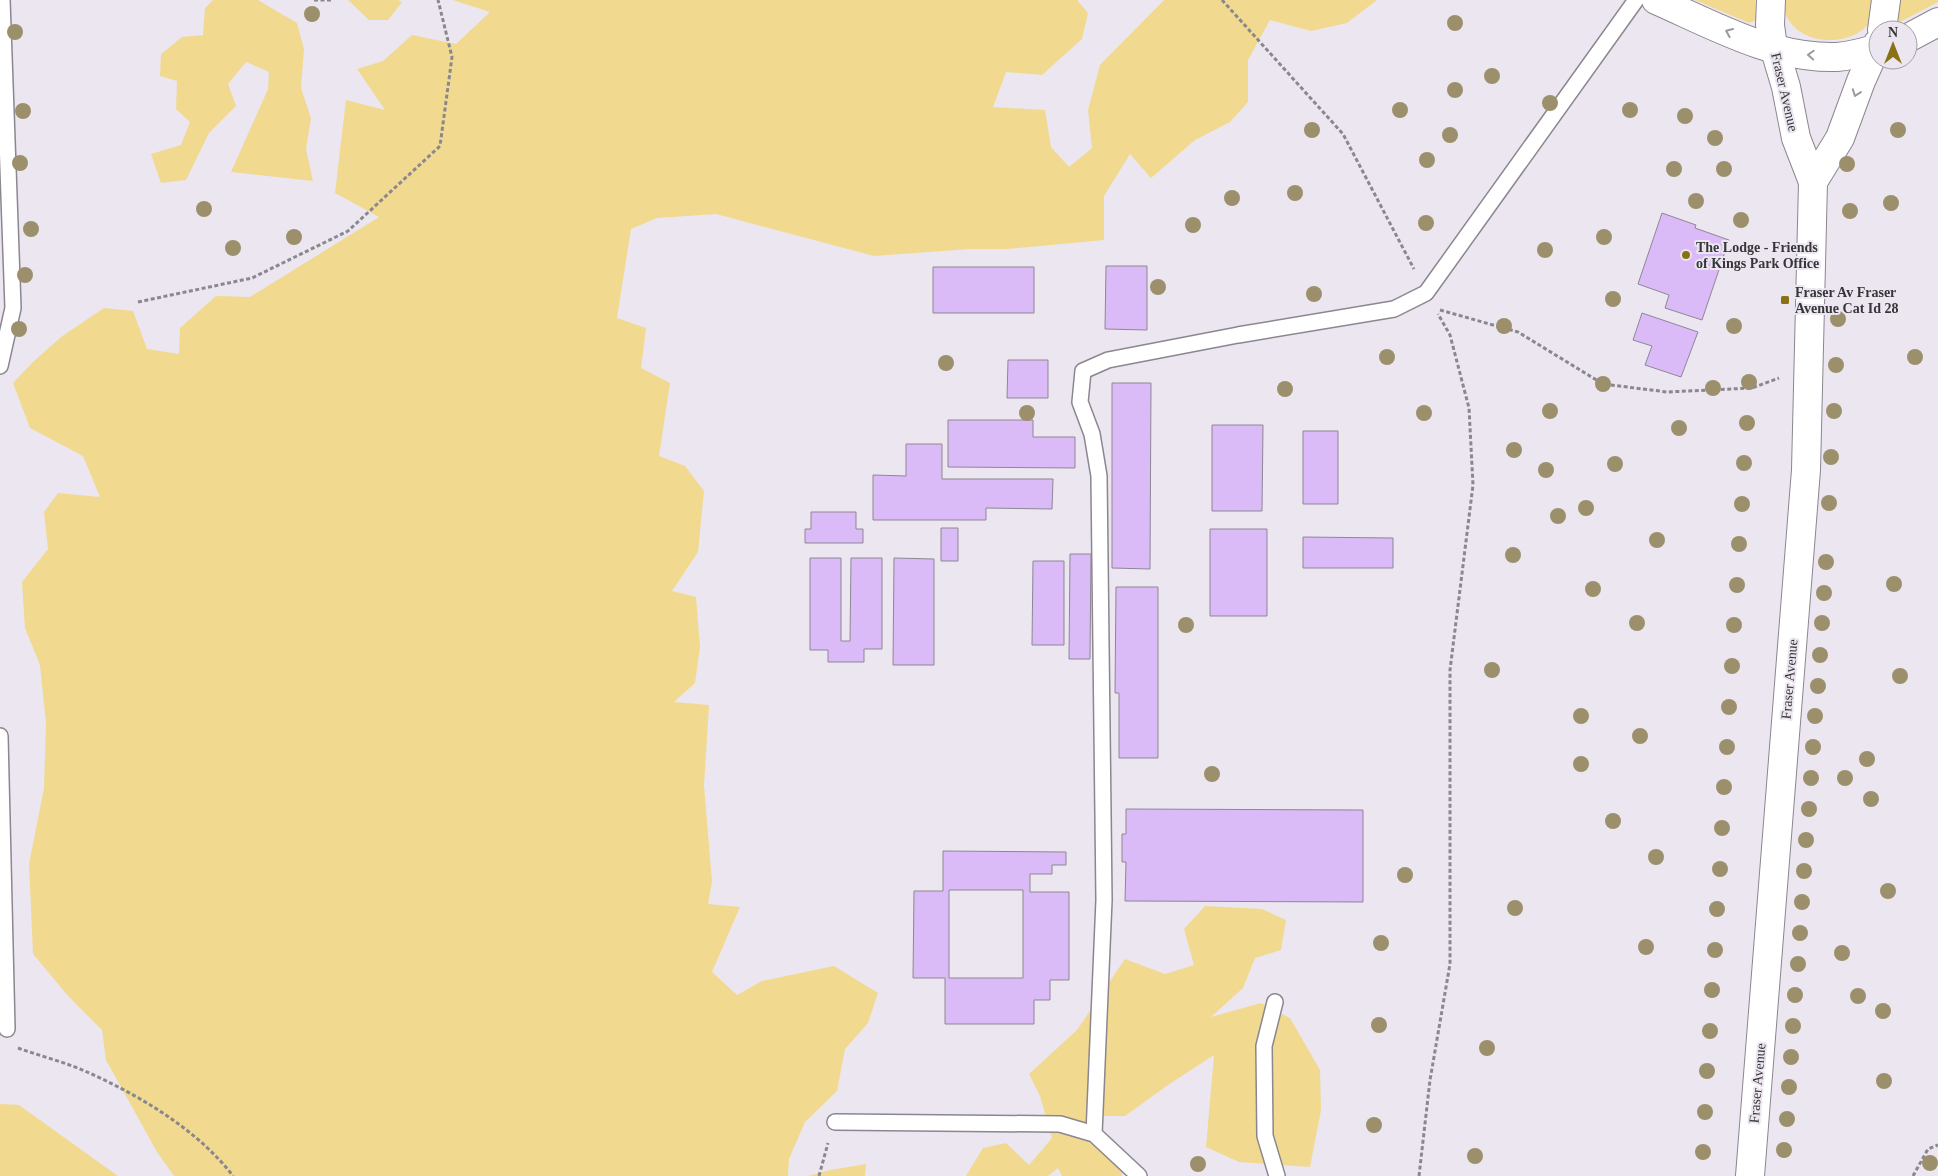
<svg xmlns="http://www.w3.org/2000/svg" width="1938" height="1176" viewBox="0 0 1938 1176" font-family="'Times New Roman',serif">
  <rect width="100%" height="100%" fill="#ebe6f0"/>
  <path fill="#f1da90" d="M213,0H258L297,23L304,49L301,88L311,118L306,149L313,181L231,172L268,89L269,72L246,62L228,84L236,106L209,133L186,180L161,183L151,154L181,145L190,122L176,109L177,81L160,76L161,54L182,37L203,35L205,8Z
    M348,0H398L402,2L388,20H369Z
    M453,0H1077L1088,13L1082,39L1042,75L1006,72L993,107L1045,110L1051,147L1069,167L1092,148L1088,110L1100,65L1164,0H1377L1347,23L1311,31L1270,20L1248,60V102L1230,122L1195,140L1151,178L1130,154L1104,196V240L1007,249H970L874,256L716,214L657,218L631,229L617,318L646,328L641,368L670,383L659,456L685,466L704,491L698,552L672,591L696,597L700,647L695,683L674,702L709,705L704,785L712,882L708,904L740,907L712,972L737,995L762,981L834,966L878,993L868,1023L845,1049L837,1091L805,1122L789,1159L788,1176H174L157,1152L106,1060L102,1030L69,997L33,954L29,864L44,788L46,723L40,665L25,628L22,582L48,549L44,512L58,493L100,497L83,456L30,428L13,383L33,362L61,337L104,308L133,311L147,349L179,354L180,328L216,296L250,297L379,217L335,193L346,100L385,110L357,69L383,61L412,35L456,44L490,12Z
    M1695,0H1755L1756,20L1749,23Z
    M1783,0H1876C1875,5 1875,11 1874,15C1859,52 1784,49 1783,0Z
    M1899,0H1938V2L1900,22L1897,19Z
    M1205,906L1262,909L1286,920L1281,950L1255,958L1243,988L1211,1017L1261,1003L1290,1018L1320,1070L1321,1110L1310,1167L1239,1162L1206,1147L1214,1055L1168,1085L1125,1116H1095V1139L1121,1153L1122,1176H1062L1058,1168L1048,1176H966L983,1148L1006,1143L1029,1165L1052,1138L1040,1096L1029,1074L1077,1030L1125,959L1165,974L1194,965L1184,929Z
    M0,1104L19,1105L118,1176H0Z
    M866,1164L865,1176H808L830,1170Z"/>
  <path fill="#dabaf7" stroke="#8d8892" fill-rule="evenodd" d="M1662,213L1696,225L1695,228L1729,240L1702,320L1665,308L1669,295L1638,284Z
    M1106,266H1147V330L1105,329Z
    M933,267H1034V313H933Z
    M1642,313L1698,332L1681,377L1645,365L1652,346L1633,340Z
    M1008,360H1048V398H1007Z
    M1112,383H1151L1150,569L1112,568Z
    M948,420H1033V437H1075V468L948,467Z
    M1212,425H1263L1262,511H1212Z
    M1303,431H1338V504H1303Z
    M906,444H942V479H1053L1052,509L986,508V520H873V475L906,476Z
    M811,512H856V529H863V543H805V529H811Z
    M941,528H958V561H941Z
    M1210,529H1267V616H1210Z
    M1303,537L1393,538V568H1303Z
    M1070,554H1091L1090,659H1069Z
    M810,558H841V641H850L851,558H882V649H864V662H828V650H810Z
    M894,558L934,559V665H893Z
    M1033,561H1064V645H1032Z
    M1116,587H1158V758H1119V693H1115Z
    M1126,809L1363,810V902L1125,901L1126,862H1122V834H1126Z
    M943,851L1066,852V865H1052V874H1030V892H1069V980H1050V1000H1034V1024H945V978H913L914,891H943ZM949,890H1023V978H949Z"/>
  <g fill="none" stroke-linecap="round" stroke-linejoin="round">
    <g stroke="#8b868f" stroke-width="18">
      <path id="service" d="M0,366L13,308L2,0
        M0,736L7,1029
        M1275,1002L1264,1046L1265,1136L1277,1176
        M835,1122L1060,1124L1094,1134L1139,1176
        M1094,1134L1104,900L1099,476L1092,434L1080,402L1083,371L1108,360L1238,335L1394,309L1426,293L1636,0"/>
    </g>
    <g stroke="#8b868f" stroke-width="30">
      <path id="minor" d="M1882,30L1886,0
        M1813,182L1840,138L1861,81L1878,43
        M1750,1176L1806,470L1813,182L1796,138L1786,87L1772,40L1770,25L1771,0"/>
    </g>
    <g stroke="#8b868f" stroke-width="30">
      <path id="primary" d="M1656,0C1713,25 1772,59 1837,57C1850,56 1865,52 1878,48
        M1908,38L1938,22"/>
    </g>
    <path stroke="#8a878d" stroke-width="3" stroke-dasharray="4 2.5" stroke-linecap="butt" d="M314,0H333
      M1222,0L1343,134L1414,269
      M138,302L252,278L348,231L440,146L452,57L438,0
      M1440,310L1518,332L1603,384L1667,392L1752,388L1779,378
      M18,1048C40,1056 65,1062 87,1072C139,1095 198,1130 233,1176
      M819,1176L828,1143
      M1419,1176L1430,1080L1450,964V670L1473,485L1469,408L1450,335L1438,314
      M1913,1176L1928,1149L1938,1145"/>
    <use href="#service" stroke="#fff" stroke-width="15"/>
    <use href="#minor" stroke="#fff" stroke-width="28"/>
    <use href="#primary" stroke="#fff" stroke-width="28"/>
  </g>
  <g fill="#9c906c">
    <circle cx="312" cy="14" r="8"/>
    <circle cx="1455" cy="23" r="8"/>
    <circle cx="15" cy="32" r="8"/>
    <circle cx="1492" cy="76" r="8"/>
    <circle cx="1455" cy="90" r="8"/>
    <circle cx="1550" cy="103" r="8"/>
    <circle cx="1400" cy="110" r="8"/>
    <circle cx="1630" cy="110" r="8"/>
    <circle cx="23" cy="111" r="8"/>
    <circle cx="1685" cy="116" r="8"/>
    <circle cx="1312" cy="130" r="8"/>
    <circle cx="1898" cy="130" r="8"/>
    <circle cx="1450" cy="135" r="8"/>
    <circle cx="1715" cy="138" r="8"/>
    <circle cx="1427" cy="160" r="8"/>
    <circle cx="20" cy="163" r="8"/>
    <circle cx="1847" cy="164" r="8"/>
    <circle cx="1674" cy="169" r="8"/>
    <circle cx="1724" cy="169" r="8"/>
    <circle cx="1295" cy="193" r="8"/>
    <circle cx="1232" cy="198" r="8"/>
    <circle cx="1696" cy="201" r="8"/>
    <circle cx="1891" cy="203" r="8"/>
    <circle cx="204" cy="209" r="8"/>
    <circle cx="1850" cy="211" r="8"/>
    <circle cx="1741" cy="220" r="8"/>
    <circle cx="1426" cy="223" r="8"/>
    <circle cx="1193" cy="225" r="8"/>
    <circle cx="31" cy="229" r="8"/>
    <circle cx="294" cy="237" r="8"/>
    <circle cx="1604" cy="237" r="8"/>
    <circle cx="233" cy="248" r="8"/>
    <circle cx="1545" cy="250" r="8"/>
    <circle cx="25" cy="275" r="8"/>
    <circle cx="1158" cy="287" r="8"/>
    <circle cx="1314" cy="294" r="8"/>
    <circle cx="1613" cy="299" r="8"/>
    <circle cx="1838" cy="319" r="8"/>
    <circle cx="1504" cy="326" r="8"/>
    <circle cx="1734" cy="326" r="8"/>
    <circle cx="19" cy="329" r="8"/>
    <circle cx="1387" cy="357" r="8"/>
    <circle cx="1915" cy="357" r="8"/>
    <circle cx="946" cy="363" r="8"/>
    <circle cx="1836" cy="365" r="8"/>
    <circle cx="1749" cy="382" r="8"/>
    <circle cx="1603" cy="384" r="8"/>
    <circle cx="1713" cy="388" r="8"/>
    <circle cx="1285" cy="389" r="8"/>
    <circle cx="1550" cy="411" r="8"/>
    <circle cx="1834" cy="411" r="8"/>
    <circle cx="1027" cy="413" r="8"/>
    <circle cx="1424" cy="413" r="8"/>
    <circle cx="1747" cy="423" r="8"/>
    <circle cx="1679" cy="428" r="8"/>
    <circle cx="1514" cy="450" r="8"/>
    <circle cx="1831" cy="457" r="8"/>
    <circle cx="1744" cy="463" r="8"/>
    <circle cx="1615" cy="464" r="8"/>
    <circle cx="1546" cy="470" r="8"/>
    <circle cx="1829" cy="503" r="8"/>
    <circle cx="1742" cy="504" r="8"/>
    <circle cx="1586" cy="508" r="8"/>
    <circle cx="1558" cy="516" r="8"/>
    <circle cx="1657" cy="540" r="8"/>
    <circle cx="1739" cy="544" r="8"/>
    <circle cx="1513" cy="555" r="8"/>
    <circle cx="1826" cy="562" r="8"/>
    <circle cx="1894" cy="584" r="8"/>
    <circle cx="1737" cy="585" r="8"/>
    <circle cx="1593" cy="589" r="8"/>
    <circle cx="1824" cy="593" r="8"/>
    <circle cx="1637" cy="623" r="8"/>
    <circle cx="1822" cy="623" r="8"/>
    <circle cx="1186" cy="625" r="8"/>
    <circle cx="1734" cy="625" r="8"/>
    <circle cx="1820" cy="655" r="8"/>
    <circle cx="1732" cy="666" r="8"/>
    <circle cx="1492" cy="670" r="8"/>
    <circle cx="1900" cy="676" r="8"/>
    <circle cx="1818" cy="686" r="8"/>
    <circle cx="1729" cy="707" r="8"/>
    <circle cx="1581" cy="716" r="8"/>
    <circle cx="1815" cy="716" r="8"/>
    <circle cx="1640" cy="736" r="8"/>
    <circle cx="1727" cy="747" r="8"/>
    <circle cx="1813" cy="747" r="8"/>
    <circle cx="1867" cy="759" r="8"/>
    <circle cx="1581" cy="764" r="8"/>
    <circle cx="1212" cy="774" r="8"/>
    <circle cx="1811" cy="778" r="8"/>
    <circle cx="1845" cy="778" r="8"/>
    <circle cx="1724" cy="787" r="8"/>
    <circle cx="1871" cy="799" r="8"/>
    <circle cx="1809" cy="809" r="8"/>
    <circle cx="1613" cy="821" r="8"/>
    <circle cx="1722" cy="828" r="8"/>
    <circle cx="1806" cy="840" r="8"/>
    <circle cx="1656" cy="857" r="8"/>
    <circle cx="1720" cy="869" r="8"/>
    <circle cx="1804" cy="871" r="8"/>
    <circle cx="1405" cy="875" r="8"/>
    <circle cx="1888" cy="891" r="8"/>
    <circle cx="1802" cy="902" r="8"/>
    <circle cx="1515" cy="908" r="8"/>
    <circle cx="1717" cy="909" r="8"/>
    <circle cx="1800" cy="933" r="8"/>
    <circle cx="1381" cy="943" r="8"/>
    <circle cx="1646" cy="947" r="8"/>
    <circle cx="1715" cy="950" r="8"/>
    <circle cx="1842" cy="953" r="8"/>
    <circle cx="1798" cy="964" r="8"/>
    <circle cx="1712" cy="990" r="8"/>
    <circle cx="1795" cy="995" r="8"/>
    <circle cx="1858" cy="996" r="8"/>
    <circle cx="1883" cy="1011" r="8"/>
    <circle cx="1379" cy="1025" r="8"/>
    <circle cx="1793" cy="1026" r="8"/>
    <circle cx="1710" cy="1031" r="8"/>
    <circle cx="1487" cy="1048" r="8"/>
    <circle cx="1791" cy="1057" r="8"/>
    <circle cx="1707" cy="1071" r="8"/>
    <circle cx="1884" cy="1081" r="8"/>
    <circle cx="1789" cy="1087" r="8"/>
    <circle cx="1705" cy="1112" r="8"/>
    <circle cx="1787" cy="1119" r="8"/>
    <circle cx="1374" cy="1125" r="8"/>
    <circle cx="1784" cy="1150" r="8"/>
    <circle cx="1703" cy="1152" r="8"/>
    <circle cx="1475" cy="1156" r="8"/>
    <circle cx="1930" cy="1163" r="8"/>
    <circle cx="1198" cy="1164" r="8"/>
  </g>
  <defs><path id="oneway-chevron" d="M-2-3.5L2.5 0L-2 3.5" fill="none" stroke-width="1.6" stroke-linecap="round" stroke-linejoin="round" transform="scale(1.25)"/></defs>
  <g stroke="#9b9a9c">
    <use href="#oneway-chevron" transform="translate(1729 32) rotate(-157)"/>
    <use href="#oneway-chevron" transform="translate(1811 55) rotate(-177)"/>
    <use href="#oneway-chevron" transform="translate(1856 93) rotate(110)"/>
  </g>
  <g fill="#8a7214" stroke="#ebe6f0" stroke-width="2">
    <circle cx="1686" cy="255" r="5"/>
    <rect x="1780" y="295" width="10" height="10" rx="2.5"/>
  </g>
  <g text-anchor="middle" stroke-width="4" stroke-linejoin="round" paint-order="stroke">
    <g font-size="14" fill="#373539" stroke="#ebe6f0">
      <text transform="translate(1785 92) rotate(77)" y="5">Fraser Avenue</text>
      <text transform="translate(1789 679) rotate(-85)" y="5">Fraser Avenue</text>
      <text transform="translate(1757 1083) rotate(-85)" y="5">Fraser Avenue</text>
    </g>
    <g font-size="14" font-weight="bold" fill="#373539" stroke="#ebe6f0" text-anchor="start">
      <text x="1696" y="252">The Lodge - Friends<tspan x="1696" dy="16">of Kings Park Office</tspan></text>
      <text x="1795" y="297">Fraser Av Fraser<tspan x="1795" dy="16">Avenue Cat Id 28</tspan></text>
    </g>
  </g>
  <g transform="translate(1893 45)"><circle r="24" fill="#ebe6f0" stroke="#a39fa7"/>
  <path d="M0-4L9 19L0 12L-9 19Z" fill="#8a7214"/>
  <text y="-8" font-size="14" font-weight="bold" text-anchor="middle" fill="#373539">N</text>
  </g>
</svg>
